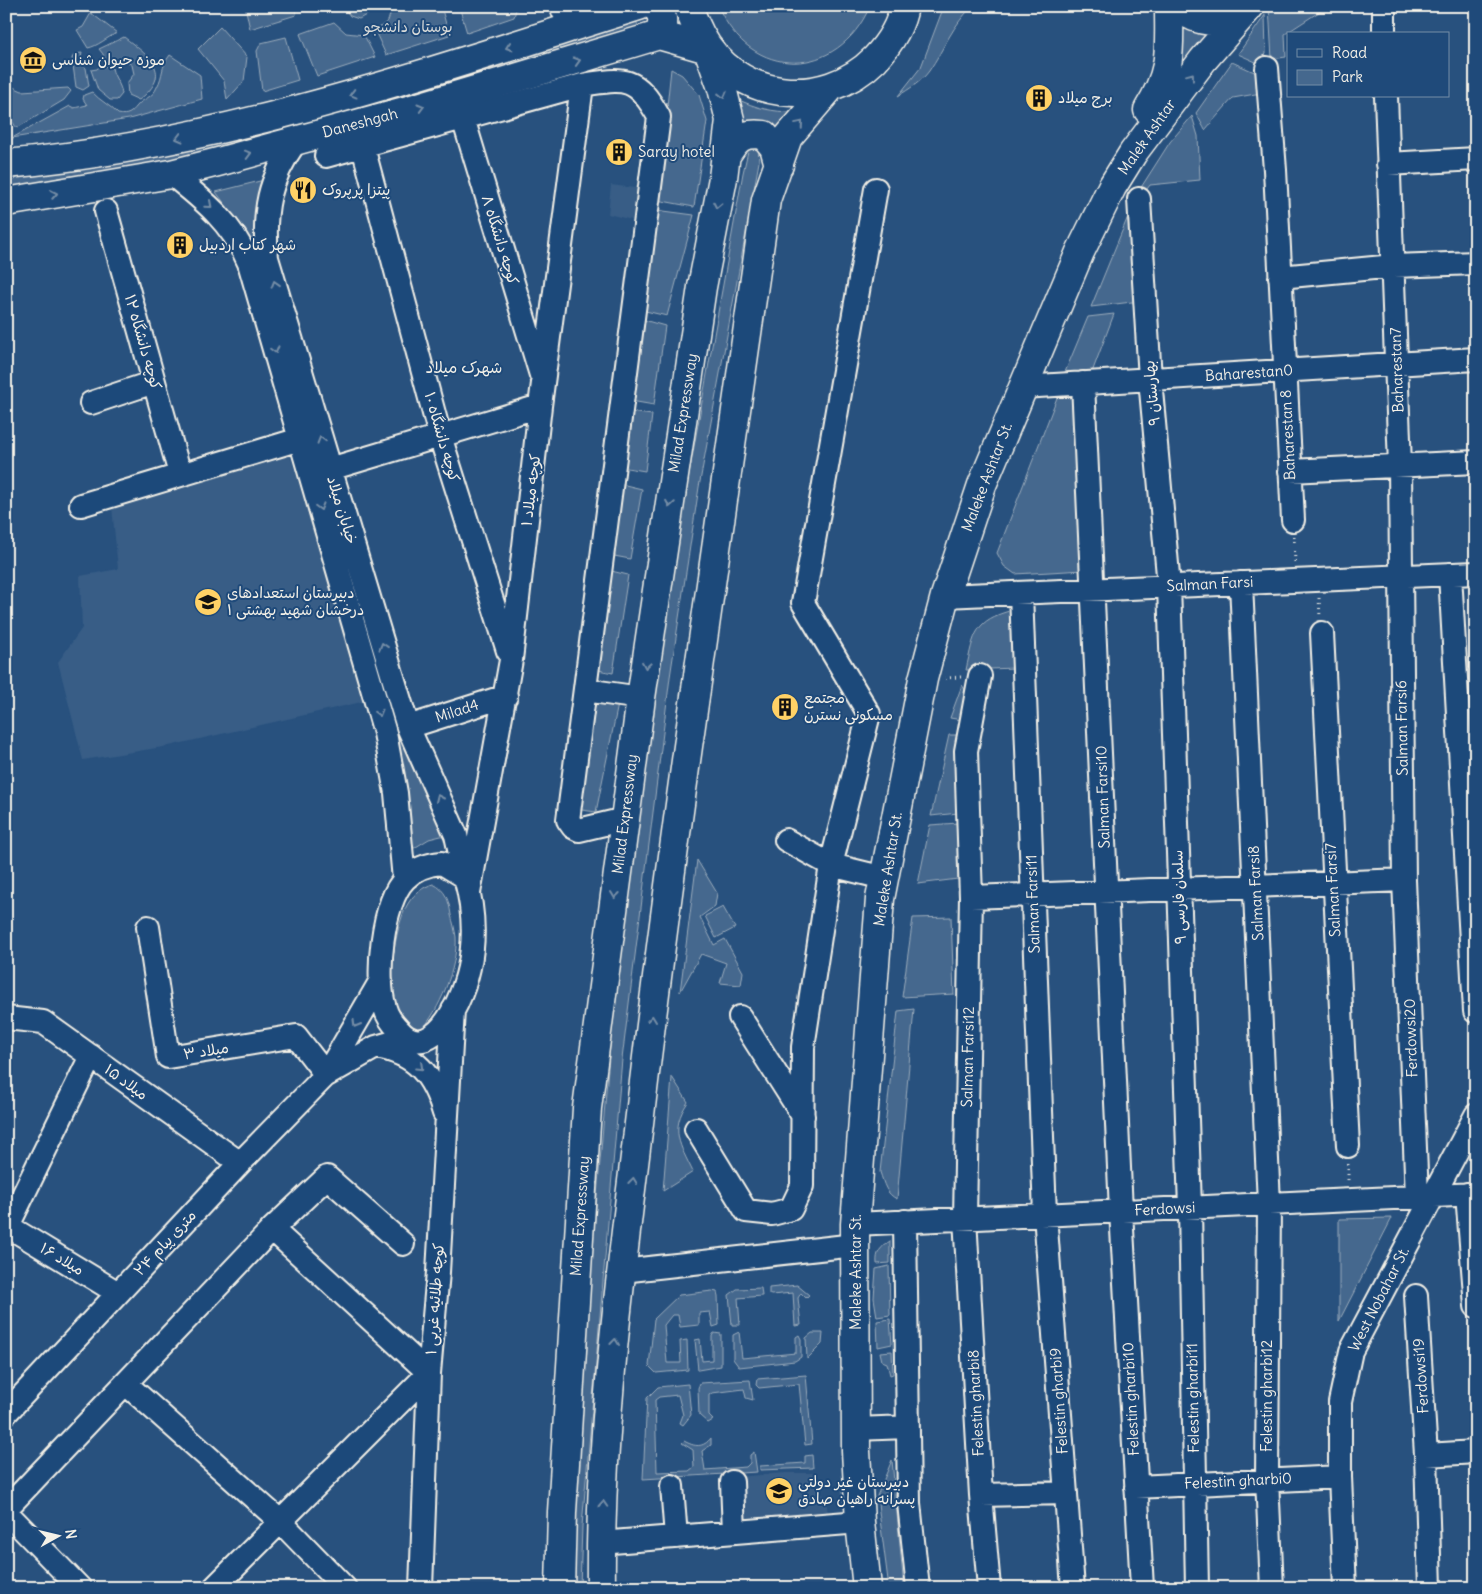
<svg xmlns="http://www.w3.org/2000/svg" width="1482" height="1594" viewBox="0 0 1482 1594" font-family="Delius,'Playpen Sans Arabic',sans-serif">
  <rect width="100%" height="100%" fill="#28517e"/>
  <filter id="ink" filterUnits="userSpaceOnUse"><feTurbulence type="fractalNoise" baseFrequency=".02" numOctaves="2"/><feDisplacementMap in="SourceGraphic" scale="10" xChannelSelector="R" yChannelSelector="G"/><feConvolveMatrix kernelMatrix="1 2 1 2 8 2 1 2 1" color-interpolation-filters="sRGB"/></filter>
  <g filter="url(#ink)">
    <path fill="#375d86" d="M611,185L643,189L640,222L608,214Z
      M281,450L290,455L366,701L169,746L83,760L58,662L82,628L80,576L118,569L112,507Z
      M785,1473H813L827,1506L828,1517L740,1526L736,1477Z"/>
    <path fill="#45688e" stroke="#9cacbb" d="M245,6H295L296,15L250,29Z
      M343,6H373L368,14L359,19L350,16Z
      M396,6H441L449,35L386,55L375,31L388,21L392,8Z
      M459,6H517L514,17L467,33Z
      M718,6H870C838,81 750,81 718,6Z
      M944,6H973C953,24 944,49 929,71C921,82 909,89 898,96L921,67Z
      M1269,6H1319L1322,10L1285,34L1286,57L1272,59Z
      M91,13L117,33C106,38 98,46 88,48L77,30L83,27Z
      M1265,15L1266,54L1258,63L1238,54Z
      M635,20L638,25L636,31L220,154L13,187V182L18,177L224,143Z
      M1175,21L1211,34L1178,77Z
      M334,22L346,33L364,35L375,57L317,76L300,34Z
      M220,27L247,57L244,81L227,100L224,81L198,49Z
      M124,37C148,56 175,72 139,100L128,95L127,83L134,74L132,65L124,60L114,65L104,61L103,54L99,49Z
      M286,37L298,80L262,91L257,51L261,43Z
      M82,53L80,62L86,68L89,86L83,90L76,87L72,58L75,54Z
      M170,55L200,75L202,99L129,119L12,138L70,106L74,108L87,105L83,99L84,95L92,92C100,101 110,105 118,114C128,116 131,113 137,106C143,98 153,98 157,87C164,74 160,68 170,55Z
      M1232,62L1261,75V93L1233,98L1205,130L1196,113Z
      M101,65L112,68C114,78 121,84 122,94L117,100H110L98,90L91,70L97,69Z
      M671,69L682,75L699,95L707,121L694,207L657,200Z
      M13,87L22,91L68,88L71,91L64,100L17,128C6,115 8,102 13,87Z
      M737,99C756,108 772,112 794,112L782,135L738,130Z
      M1192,116L1198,136L1200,180L1150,185L1144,193L1140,189L1170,142Z
      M758,146L759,162L699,487L670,677L622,1059L582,1526L580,1588H571L580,1392L610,1046L652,710L685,497L743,173L749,147Z
      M264,180L257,247L216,192Z
      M1136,197L1140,301L1091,307Z
      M656,210L694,215L667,316L641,310Z
      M1114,314L1091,375L1063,377L1088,317Z
      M640,319L665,326L654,405L631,401Z
      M1058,395H1079L1084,570L1015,574L1004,566L997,553Z
      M629,412L652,415L645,471L621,467Z
      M621,484L642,489L630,559L609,555Z
      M607,570L628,575L613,673L593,669Z
      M355,588L399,736L449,834L429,839L411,850L405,782Z
      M1013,610L1014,668L966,670C974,634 974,620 1013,610Z
      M962,685L969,696L968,721L950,718Z
      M591,697L618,704L596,812L575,809Z
      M949,735H964L958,813L931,816Z
      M958,823V879L918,884L930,825Z
      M697,860L717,893L715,906L700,917L714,945L725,939L743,972L741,985L720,983L726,963L701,954L680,992Z
      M433,884C446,890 449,901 451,915C453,922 455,930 456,937C458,967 439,1011 420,1032L403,1029C400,1019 395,1009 393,999C388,977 396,921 409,902C415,893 423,887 433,884Z
      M723,907L735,928L716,938L705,916Z
      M951,917L954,994L902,997L913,918Z
      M914,1009L897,1199C886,1194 884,1184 880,1172L898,1011Z
      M672,1077L688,1102C669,1130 680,1145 693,1172L663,1191Z
      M1392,1218L1339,1321V1219Z
      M890,1241V1263L877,1264C876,1252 880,1248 890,1241Z
      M889,1266L890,1315L877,1317L874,1298L876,1269Z
      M797,1285L809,1295L806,1298L801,1293L798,1298L801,1325L795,1326L793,1293L771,1295L769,1294V1288Z
      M761,1288L762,1296L738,1298L740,1325H732L729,1295L737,1289Z
      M712,1291L717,1292L718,1296L719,1325L713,1327L710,1312L699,1313V1325L680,1327L678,1315H672L664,1325L667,1363H681L680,1341L687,1340L688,1370L656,1373L649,1366L654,1319L679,1295Z
      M890,1319L892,1344L878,1347L877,1321Z
      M739,1332L742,1358L796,1353V1337L799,1335L801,1339V1357L795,1361L739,1367L733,1359V1335Z
      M714,1333L721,1334V1366L698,1370L695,1340L700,1339L702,1361L712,1360V1336Z
      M812,1333H823L822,1344L807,1359L806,1338Z
      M892,1351L893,1374L890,1375L887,1363L882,1361L880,1352Z
      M806,1375L812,1444L805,1445L799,1384L759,1388L756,1385L757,1379Z
      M750,1380L753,1400L746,1398L744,1389L712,1393L709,1395V1416L713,1420L708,1423L699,1415L698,1388L700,1383Z
      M688,1384L691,1415L683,1425L680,1423L683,1415L678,1395L659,1397L655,1400L657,1472L689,1471L694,1467L693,1450L682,1443L684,1441C695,1447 703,1448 711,1438V1445L702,1451L705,1470L746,1467L750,1463V1455L754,1452L757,1472L643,1479L647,1398L658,1387Z
      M812,1455L813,1468L760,1470V1466L805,1463V1456Z
      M892,1460L904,1588H889L877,1496Z"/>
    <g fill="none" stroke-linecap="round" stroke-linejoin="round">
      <g stroke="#f4f1e8" stroke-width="26">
        <path id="minor" d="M562,6L563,11
          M1384,6V34
          M1267,68L1275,170L1293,520
          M1386,96L1400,466L1404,880L1417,1197
          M459,105L541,375
          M359,132L440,436L508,651
          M296,141C268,181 263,210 267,258L408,727L456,835L465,877
          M326,156L582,85C626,78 636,76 659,117L568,820L573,827L579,830L625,819
          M1388,164L1476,159
          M171,174C205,201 232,223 249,263L385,733L396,793L404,880
          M876,189L803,603L869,714L831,865L884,878
          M1139,199L1150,379L1169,586L1190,1208L1197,1588
          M106,211L180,474
          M1280,277L1394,266L1476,263
          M1083,383L1121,1211L1142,1588
          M1022,387L1476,359
          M91,403L154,382
          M330,469L540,406
          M1290,471L1476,462
          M81,505L300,439
          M1450,574L1475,1011
          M1241,583L1269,1204L1267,1479L1272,1588
          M1021,593L1045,1214L1073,1588
          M945,596L1476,573
          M1322,633L1348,1146
          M980,676L966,751L971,897L965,1218L981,1495L989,1588
          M585,690L641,698
          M408,727L506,696
          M442,863L465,877C477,920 476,962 457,1003C446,1026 423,1057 399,1030C392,1023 387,1016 385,1008C375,978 382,902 405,879C415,869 428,864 442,863Z
          M469,893L511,660L540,406L582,85
          M971,897L1404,880
          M148,927L168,1057L296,1036L326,1075
          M740,1017L803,1116
          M6,1018L43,1022L240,1163
          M376,1047C416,1054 433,1075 444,1113
          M327,1075L376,1047L390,1043
          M696,1129L746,1211L772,1214L791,1209L802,1186L803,1047L831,865L786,840
          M1467,1194L1476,1306
          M905,1221L909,1503L918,1588
          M855,1224L1476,1194
          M6,1225L118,1293
          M8,1226L91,1056
          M622,1271L855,1245
          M1416,1296L1426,1455L1430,1588
          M126,1384L280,1521L345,1588
          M6,1413L240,1163L326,1075L380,982
          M856,1429L907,1427
          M1426,1455L1476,1452
          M732,1482L734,1532
          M672,1486L676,1537
          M1136,1487L1340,1477
          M981,1495L1066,1493
          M6,1509L272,1229L327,1177L403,1244
          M6,1512L80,1588
          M600,1543L860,1522
          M214,1588L429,1373L272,1229
          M421,1588L429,1373L438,1272L453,1010
          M1345,1588L1340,1477V1402L1351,1351L1476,1115"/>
      </g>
      <g stroke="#f4f1e8" stroke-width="31">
        <path id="major" d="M655,6C665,15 663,24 659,35
          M1178,6C1198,25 1225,25 1246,9
          M1148,110C1173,70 1169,51 1169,6
          M6,164C221,145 434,70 639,6
          M6,202L171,174L218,162L412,109L659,35L708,49
          M867,1588L860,1522L856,1451L855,1224L880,899L923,679L945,596L982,485L1080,252L1112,187L1133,153L1203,60L1250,6"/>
      </g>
      <g stroke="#f4f1e8" stroke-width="31">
        <path id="highway" d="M689,6C691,17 696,25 700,34C735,101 823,111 875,59C888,45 901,26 904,6
          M725,157C736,139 741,132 764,135L774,147L779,165
          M560,1588L562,1512L587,1108L641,698L702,287L723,178L730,120L722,88L708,49
          M601,1588C599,1424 623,1260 642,1098C678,798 724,499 766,200L788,137L830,88"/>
      </g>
      <path stroke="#f4f1e8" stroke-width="3" stroke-dasharray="1 4" stroke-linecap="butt" d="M1294,536L1295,563
        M1319,598L1320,617
        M945,678L961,677
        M1348,1164V1183"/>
      <use href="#minor" stroke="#1f4a7a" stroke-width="22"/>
      <use href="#major" stroke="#1f4a7a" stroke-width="28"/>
      <use href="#highway" stroke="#1f4a7a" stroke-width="28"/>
    </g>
    <defs><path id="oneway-chevron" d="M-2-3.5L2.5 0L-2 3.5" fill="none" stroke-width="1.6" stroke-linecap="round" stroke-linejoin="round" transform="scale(1.25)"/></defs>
    <g stroke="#748da6">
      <use href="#oneway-chevron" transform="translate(509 47) rotate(162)"/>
      <use href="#oneway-chevron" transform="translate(577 61) rotate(-17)"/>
      <use href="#oneway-chevron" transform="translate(1191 76) rotate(-53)"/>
      <use href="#oneway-chevron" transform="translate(353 94) rotate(165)"/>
      <use href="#oneway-chevron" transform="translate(723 95) rotate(76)"/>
      <use href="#oneway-chevron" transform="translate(421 107) rotate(-16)"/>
      <use href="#oneway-chevron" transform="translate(800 124) rotate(-50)"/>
      <use href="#oneway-chevron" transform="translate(179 138) rotate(166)"/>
      <use href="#oneway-chevron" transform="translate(248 154) rotate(-15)"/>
      <use href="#oneway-chevron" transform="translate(54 194) rotate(-10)"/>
      <use href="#oneway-chevron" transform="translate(209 205) rotate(41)"/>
      <use href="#oneway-chevron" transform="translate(717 205) rotate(101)"/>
      <use href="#oneway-chevron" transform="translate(275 284) rotate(-107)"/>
      <use href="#oneway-chevron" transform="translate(275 350) rotate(74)"/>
      <use href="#oneway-chevron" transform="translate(321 440) rotate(-107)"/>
      <use href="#oneway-chevron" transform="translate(670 504) rotate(99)"/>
      <use href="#oneway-chevron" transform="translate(320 507) rotate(74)"/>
      <use href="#oneway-chevron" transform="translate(383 646) rotate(-107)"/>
      <use href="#oneway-chevron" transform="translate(646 665) rotate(99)"/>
      <use href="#oneway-chevron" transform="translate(379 713) rotate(74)"/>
      <use href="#oneway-chevron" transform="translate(439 798) rotate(-114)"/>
      <use href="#oneway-chevron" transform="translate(615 895) rotate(97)"/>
      <use href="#oneway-chevron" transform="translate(652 1019) rotate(-83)"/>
      <use href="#oneway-chevron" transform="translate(356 1024) rotate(120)"/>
      <use href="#oneway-chevron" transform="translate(420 1067) rotate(43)"/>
      <use href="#oneway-chevron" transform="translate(633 1181) rotate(-83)"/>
      <use href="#oneway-chevron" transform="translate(615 1342) rotate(-84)"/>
      <use href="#oneway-chevron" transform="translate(603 1504) rotate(-87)"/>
    </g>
  </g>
  <defs>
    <g id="museum-disc" transform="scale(1.4375)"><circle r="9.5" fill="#ffd166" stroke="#1f4a7a"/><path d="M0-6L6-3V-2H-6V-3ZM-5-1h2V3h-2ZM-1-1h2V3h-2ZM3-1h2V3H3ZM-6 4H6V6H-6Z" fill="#111"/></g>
    <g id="building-disc" transform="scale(1.4375)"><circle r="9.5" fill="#ffd166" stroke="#1f4a7a"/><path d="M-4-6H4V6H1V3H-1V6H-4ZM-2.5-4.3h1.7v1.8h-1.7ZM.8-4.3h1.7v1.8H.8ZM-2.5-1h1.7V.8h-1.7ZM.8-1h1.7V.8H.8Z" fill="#111"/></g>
    <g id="restaurant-disc" transform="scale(1.4375)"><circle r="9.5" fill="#ffd166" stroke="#1f4a7a"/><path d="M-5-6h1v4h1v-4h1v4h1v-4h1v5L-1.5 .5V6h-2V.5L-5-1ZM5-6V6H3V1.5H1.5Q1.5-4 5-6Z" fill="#111"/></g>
    <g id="school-disc" transform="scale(1.4375)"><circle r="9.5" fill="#ffd166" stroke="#1f4a7a"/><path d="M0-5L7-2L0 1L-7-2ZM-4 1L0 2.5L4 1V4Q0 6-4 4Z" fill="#111"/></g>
  </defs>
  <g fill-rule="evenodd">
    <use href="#museum-disc" x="33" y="60"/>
    <use href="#building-disc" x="1039" y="98"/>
    <use href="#building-disc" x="619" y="152"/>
    <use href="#restaurant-disc" x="303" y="190"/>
    <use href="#building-disc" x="180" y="245"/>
    <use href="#school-disc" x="208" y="602"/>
    <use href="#building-disc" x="785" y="707"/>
    <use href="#school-disc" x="779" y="1491"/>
  </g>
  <g text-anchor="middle" stroke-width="4" stroke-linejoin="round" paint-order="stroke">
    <g font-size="15" fill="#dadcda" stroke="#1f4a7a">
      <text x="408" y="32">بوستان دانشجو</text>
    </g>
    <g font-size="15" fill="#f4f1e8" stroke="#1f4a7a" text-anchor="start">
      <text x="52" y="65">موزه حیوان شناسی</text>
      <text x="1058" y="103">برج میلاد</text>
      <text x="638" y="157">Saray hotel</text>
      <text x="322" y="195">پیتزا پرپروک</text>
      <text x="199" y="250">شهر کتاب اردبیل</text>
      <text x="227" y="598">دبیرستان استعدادهای<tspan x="227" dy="17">درخشان شهید بهشتی ۱</tspan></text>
      <text x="804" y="703">مجتمع<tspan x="804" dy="17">مسکونی نسترن</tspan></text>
      <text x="798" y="1487">دبیرستان غیر دولتی<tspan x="798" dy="17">پسرانه راهیان صادق</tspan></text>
    </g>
    <g font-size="15" fill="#f4f1e8" stroke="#1f4a7a">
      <text transform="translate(360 123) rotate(-15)" y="5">Daneshgah</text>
      <text transform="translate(1147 137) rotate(-55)" y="5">Malek Ashtar</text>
      <text transform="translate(500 240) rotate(73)" y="5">کوچه دانشگاه ۸</text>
      <text transform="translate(143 342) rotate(74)" y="5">کوچه دانشگاه ۱۲</text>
      <text transform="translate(1397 370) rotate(-92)" y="5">Baharestan7</text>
      <text transform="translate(1249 373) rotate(-4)" y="5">Baharestan0</text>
      <text transform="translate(1152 393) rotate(-95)" y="5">بهارستان ۹</text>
      <text transform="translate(683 413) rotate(-81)" y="5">Milad Expressway</text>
      <text transform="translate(1288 435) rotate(-93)" y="5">Baharestan 8</text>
      <text transform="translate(442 437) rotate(74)" y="5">کوچه دانشگاه ۱۰</text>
      <text transform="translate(987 477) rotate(-69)" y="5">Maleke Ashtar St.</text>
      <text transform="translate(531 490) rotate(-83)" y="5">کوچه میلاد ۱</text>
      <text transform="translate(342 510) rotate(73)" y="5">خیابان میلاد</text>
      <text transform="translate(1210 584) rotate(-3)" y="5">Salman Farsi</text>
      <text transform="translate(457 711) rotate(-18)" y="5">Milad4</text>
      <text transform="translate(1402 728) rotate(-91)" y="5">Salman Farsi6</text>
      <text transform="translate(1103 797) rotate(-92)" y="5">Salman Farsi10</text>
      <text transform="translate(625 814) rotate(-83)" y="5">Milad Expressway</text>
      <text transform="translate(888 869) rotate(-81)" y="5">Maleke Ashtar St.</text>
      <text transform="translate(1333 890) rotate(-93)" y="5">Salman Farsi7</text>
      <text transform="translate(1256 893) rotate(-93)" y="5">Salman Farsi8</text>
      <text transform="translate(1179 897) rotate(-92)" y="5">سلمان فارسی ۹</text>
      <text transform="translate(1033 904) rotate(-92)" y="5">Salman Farsi11</text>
      <text transform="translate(1411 1038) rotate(-92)" y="5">Ferdowsi20</text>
      <text transform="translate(206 1051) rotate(-9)" y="5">میلاد ۳</text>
      <text transform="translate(968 1057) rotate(-89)" y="5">Salman Farsi12</text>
      <text transform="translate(126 1082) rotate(36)" y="5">میلاد ۱۵</text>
      <text transform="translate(1165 1209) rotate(-3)" y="5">Ferdowsi</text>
      <text transform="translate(580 1216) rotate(-86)" y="5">Milad Expressway</text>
      <text transform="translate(165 1243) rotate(-47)" y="5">۲۴ متری پیام</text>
      <text transform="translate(62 1259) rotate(31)" y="5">میلاد ۱۶</text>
      <text transform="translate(856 1272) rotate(-90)" y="5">Maleke Ashtar St.</text>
      <text transform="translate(435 1299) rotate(-86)" y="5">کوچه طلائیه غربی ۱</text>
      <text transform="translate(1379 1299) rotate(-63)" y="5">West Nobahar St.</text>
      <text transform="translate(1421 1376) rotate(-94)" y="5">Ferdowsi19</text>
      <text transform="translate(1267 1396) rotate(-90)" y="5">Felestin gharbi12</text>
      <text transform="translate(1193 1398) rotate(-91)" y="5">Felestin gharbi11</text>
      <text transform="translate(1131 1399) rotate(-93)" y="5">Felestin gharbi10</text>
      <text transform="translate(1059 1401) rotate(-94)" y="5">Felestin gharbi9</text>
      <text transform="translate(976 1403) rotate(-93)" y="5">Felestin gharbi8</text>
      <text transform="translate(1238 1481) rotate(-3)" y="5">Felestin gharbi0</text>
    </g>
    <g font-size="16" fill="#f4f1e8" stroke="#1f4a7a">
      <text x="464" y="373">شهرک میلاد</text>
    </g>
  </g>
  <rect width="1482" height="1594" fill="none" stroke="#1f4a7a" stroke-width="25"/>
  <rect x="12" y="12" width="1457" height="1569" fill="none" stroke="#f4f1e8" stroke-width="2" filter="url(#ink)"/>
  <rect x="1287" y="32" width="162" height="65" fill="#1f4a7a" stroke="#748da6"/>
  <rect x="1297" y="49" width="25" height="8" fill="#1f4a7a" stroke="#748da6"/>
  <text x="1332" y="58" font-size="15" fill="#f4f1e8">Road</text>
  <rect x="1297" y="70" width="25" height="15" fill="#45688e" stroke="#748da6"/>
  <text x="1332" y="82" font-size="15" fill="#f4f1e8">Park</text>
  <g transform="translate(58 1536) rotate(82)" stroke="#1f4a7a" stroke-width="4" paint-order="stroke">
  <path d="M0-4L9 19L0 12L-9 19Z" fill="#f4f1e8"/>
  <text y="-8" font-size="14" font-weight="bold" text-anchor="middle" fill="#f4f1e8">N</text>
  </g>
</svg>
